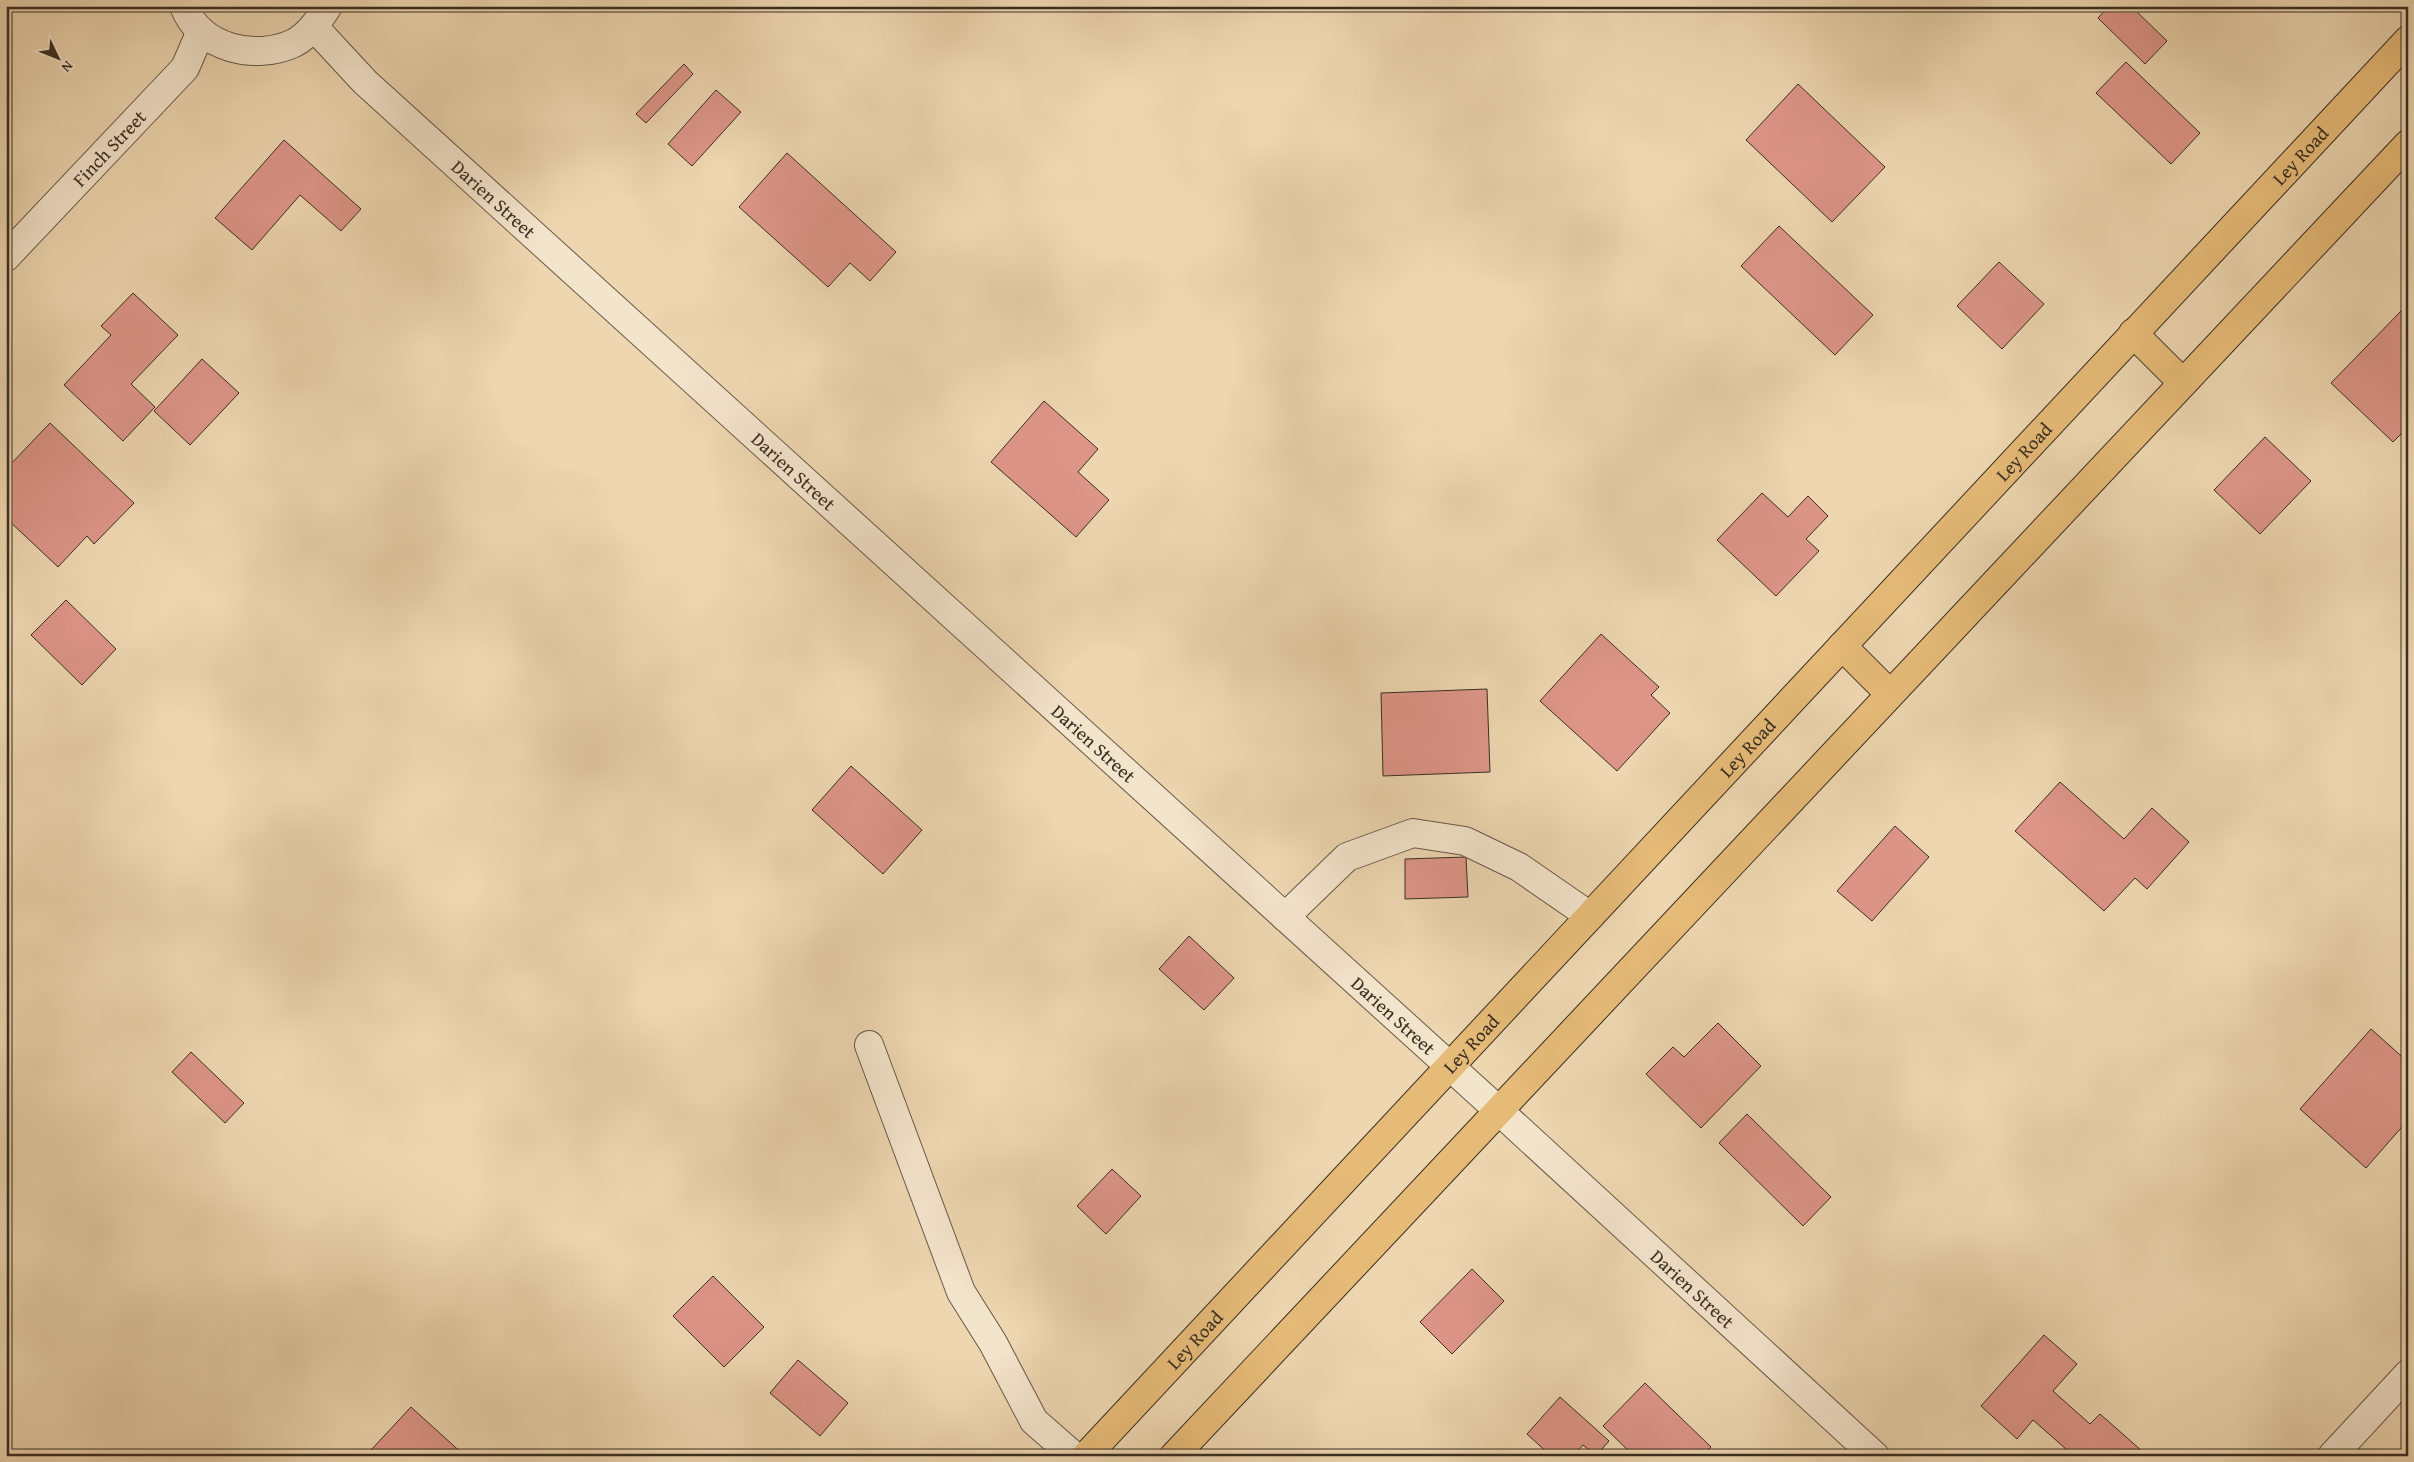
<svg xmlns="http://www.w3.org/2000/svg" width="2414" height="1462" viewBox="0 0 2414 1462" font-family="'Gentium Book Plus',serif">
  <rect width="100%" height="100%" fill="#edd6b0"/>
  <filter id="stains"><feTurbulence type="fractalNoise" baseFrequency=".004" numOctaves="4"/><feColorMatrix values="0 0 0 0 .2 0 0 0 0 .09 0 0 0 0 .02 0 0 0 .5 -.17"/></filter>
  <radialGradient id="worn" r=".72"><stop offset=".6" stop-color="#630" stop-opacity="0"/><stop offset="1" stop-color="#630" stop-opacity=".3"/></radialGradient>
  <path fill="#dd9588" stroke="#3a2e22" d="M2109,6H2131L2167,41L2145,64L2098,18Z
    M2126,62L2200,133L2171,164L2096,93Z
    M684,64L693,74L646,123L636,114Z
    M1798,84L1885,167L1832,222L1746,140Z
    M716,90L741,112L692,166L668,144Z
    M284,140L361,209L341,231L300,195L252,250L215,218Z
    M787,153L896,252L870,281L850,263L828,287L739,207Z
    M1779,226L1873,315L1835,355L1741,266Z
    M1999,262L2044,304L2002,349L1957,306Z
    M133,293L178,335L131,384L155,407L123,441L64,385L111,335L101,326Z
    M2402,310L2408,316V376L2404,379L2408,383V427L2393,442L2331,383Z
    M202,359L239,393L190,445L154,411Z
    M1044,401L1098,449L1078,472L1109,500L1076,537L991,462Z
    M50,423L134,503L94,544L87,536L58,567L6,518V469Z
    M2265,437L2311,481L2260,534L2214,490Z
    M1762,493L1788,517L1808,496L1828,516L1806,539L1819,551L1776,596L1717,540Z
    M66,600L116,649L82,685L31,635Z
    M1601,634L1659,687L1651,695L1670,713L1617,771L1540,701Z
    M1487,689L1490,772L1383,776L1381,693Z
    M851,766L922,830L883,874L812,810Z
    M2060,782L2124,839L2152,808L2189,842L2147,889L2135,878L2104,911L2015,831Z
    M1895,826L1929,857L1872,921L1837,891Z
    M1466,857L1468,897L1405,899V859Z
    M1189,936L1234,978L1204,1010L1159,969Z
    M1718,1023L1761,1066L1701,1128L1646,1074L1673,1047L1684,1057Z
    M2371,1029L2408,1062V1120L2366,1168L2300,1109Z
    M191,1052L244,1103L225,1123L172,1072Z
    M1747,1114L1831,1197L1803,1226L1719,1143Z
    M1112,1169L1141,1196L1106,1234L1077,1206Z
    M1472,1269L1504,1301L1452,1354L1420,1322Z
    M713,1276L764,1327L724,1367L673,1316Z
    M2044,1335L2077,1364L2053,1391L2090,1424L2100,1414L2142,1451L2139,1456H2060L2066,1449L2033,1420L2017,1439L1981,1406Z
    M798,1360L848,1403L820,1436L770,1393Z
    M1645,1383L1711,1447L1702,1456H1634L1603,1426Z
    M1560,1397L1609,1441L1596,1456L1583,1445L1573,1456H1551L1527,1434Z
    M411,1407L465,1456H378L371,1450Z"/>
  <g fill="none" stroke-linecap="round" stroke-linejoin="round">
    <g stroke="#675846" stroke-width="30">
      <g id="minor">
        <path d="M184,6C200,49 256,61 294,43C309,35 319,20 328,6"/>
        <path id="s1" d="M314,27L365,82L1498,1110L1875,1456"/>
        <path id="s2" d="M6,257L185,68L201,31"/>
        <path d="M1285,917L1347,857L1413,833L1465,841L1519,867L1590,916"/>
        <path d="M869,1045L961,1292L993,1343L1034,1421L1074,1456"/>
        <path d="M2332,1456L2408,1374"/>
      </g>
    </g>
    <g stroke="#3a2e22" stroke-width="30">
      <g id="major">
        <path d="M2133,333L2183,383"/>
        <path d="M1842,646L1889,693"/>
        <path id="s3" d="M1086,1456L2408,40"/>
        <path d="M1174,1456L2408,144"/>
      </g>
    </g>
    <use href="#minor" stroke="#f3e4cc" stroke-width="28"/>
    <use href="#major" stroke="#e6bb78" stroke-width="28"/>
  </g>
  <g text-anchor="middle" stroke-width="4" stroke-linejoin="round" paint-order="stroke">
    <g font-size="19" fill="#3a2e22" stroke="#f3e4cc">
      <text dy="7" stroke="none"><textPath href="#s2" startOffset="150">Finch Street</textPath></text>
      <text dy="7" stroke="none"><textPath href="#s3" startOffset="1779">Ley Road</textPath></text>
      <text dy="7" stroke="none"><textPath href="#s1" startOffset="249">Darien Street</textPath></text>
      <text dy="7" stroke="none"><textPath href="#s3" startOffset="1374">Ley Road</textPath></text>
      <text dy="7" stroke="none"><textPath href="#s1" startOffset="654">Darien Street</textPath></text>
      <text dy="7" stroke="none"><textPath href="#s1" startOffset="1059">Darien Street</textPath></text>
      <text dy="7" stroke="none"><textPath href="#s3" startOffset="969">Ley Road</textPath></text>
      <text dy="7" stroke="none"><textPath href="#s1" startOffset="1464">Darien Street</textPath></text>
      <text dy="7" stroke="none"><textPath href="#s3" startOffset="564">Ley Road</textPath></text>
      <text dy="7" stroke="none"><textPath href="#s1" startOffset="1869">Darien Street</textPath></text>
      <text dy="7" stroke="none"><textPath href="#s3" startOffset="159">Ley Road</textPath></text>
    </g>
  </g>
  <rect width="2414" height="1462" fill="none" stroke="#edd6b0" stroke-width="25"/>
  <rect x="8" y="8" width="2399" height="1447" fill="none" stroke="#3a2e22" stroke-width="2.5"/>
  <rect x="12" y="12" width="2389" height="1437" fill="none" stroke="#3a2e22"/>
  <g transform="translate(58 58) rotate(133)" stroke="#f3e4cc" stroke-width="4" paint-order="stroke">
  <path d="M0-4L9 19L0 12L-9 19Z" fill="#3a2e22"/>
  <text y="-8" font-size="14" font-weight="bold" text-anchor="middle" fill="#3a2e22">N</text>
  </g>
  <rect width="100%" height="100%" filter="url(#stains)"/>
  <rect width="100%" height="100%" fill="url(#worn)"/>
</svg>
